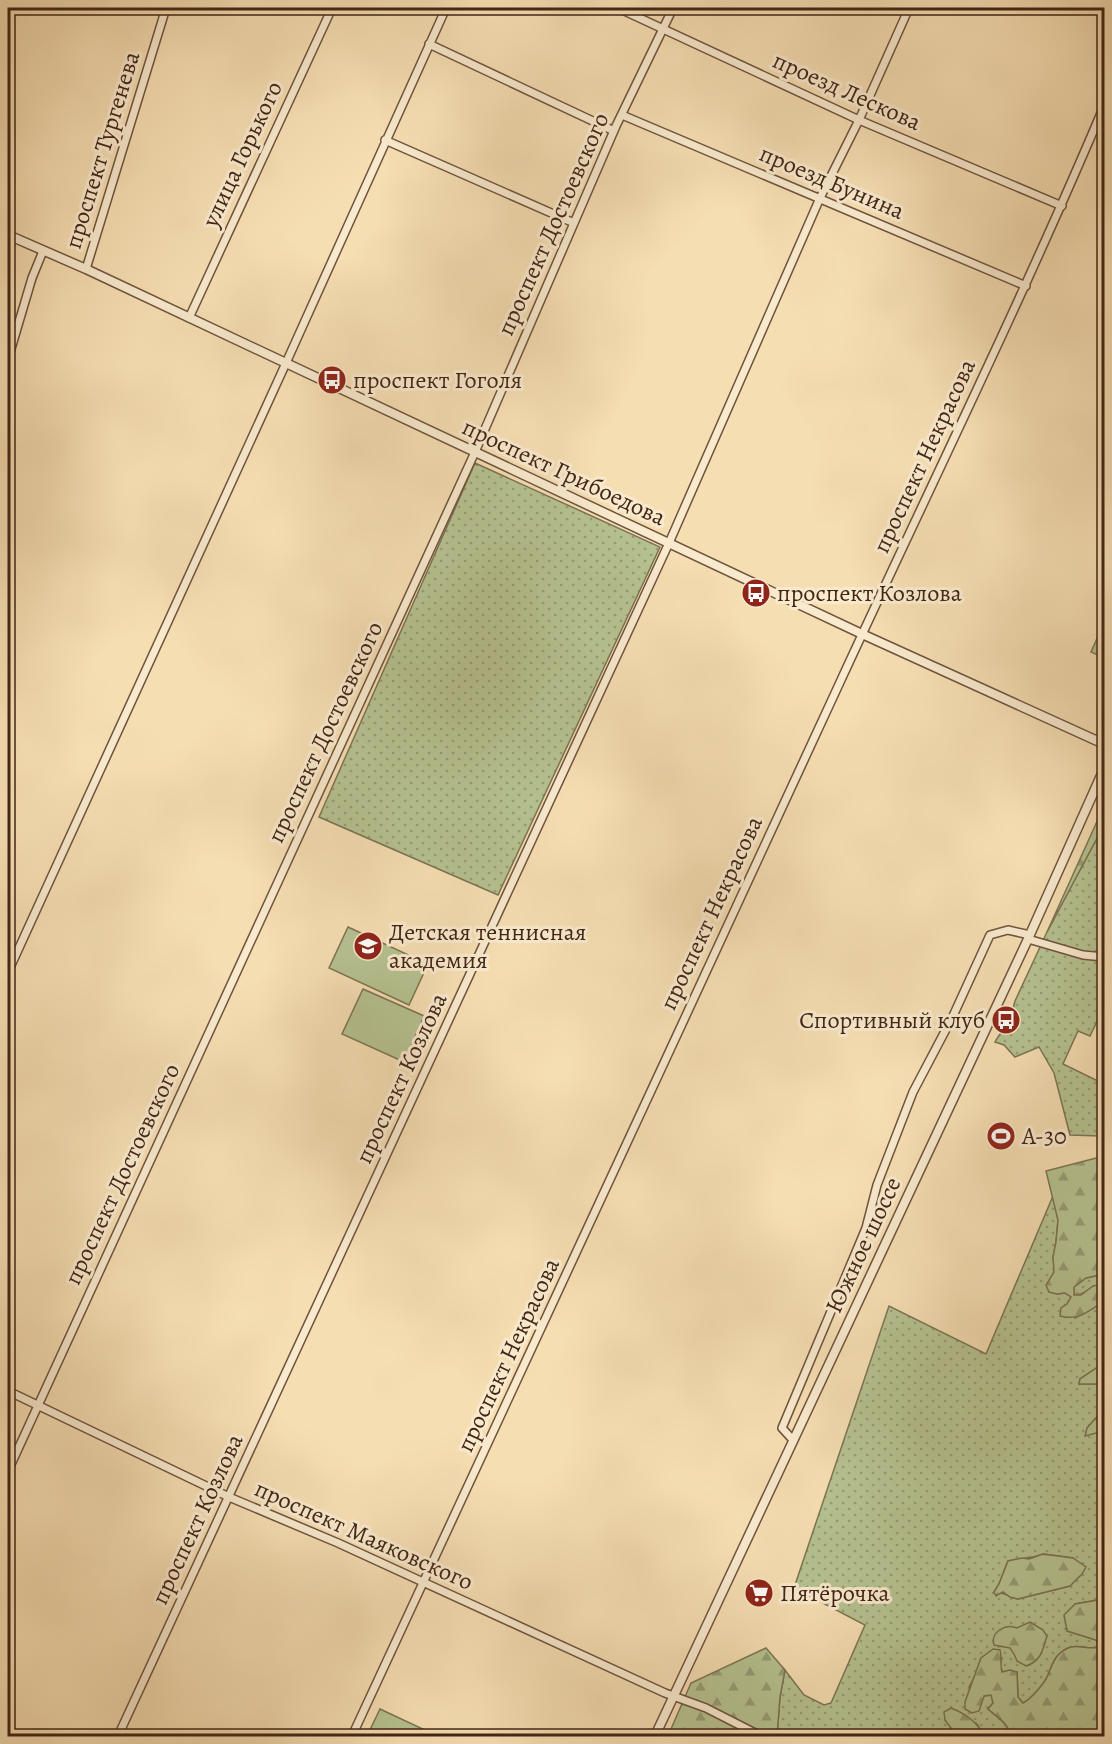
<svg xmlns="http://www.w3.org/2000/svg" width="1112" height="1744" viewBox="0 0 1112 1744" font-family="Alegreya,serif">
  <defs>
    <pattern id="grass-dots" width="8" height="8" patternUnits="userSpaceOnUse" patternTransform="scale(1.5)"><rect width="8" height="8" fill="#b6c291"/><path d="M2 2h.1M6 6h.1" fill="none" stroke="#969d75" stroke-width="1.8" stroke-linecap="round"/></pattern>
    <pattern id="forest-firs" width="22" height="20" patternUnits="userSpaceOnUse" patternTransform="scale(1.5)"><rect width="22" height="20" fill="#b6c291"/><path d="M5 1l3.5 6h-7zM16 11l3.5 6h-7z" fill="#969d75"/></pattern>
  </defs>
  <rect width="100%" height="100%" fill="#f6deb3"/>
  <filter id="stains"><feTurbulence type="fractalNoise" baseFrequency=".00333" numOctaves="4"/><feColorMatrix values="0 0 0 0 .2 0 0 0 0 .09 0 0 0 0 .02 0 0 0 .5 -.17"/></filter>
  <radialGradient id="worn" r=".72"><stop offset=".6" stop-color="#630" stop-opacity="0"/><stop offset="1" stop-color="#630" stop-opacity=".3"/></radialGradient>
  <path fill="url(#grass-dots)" stroke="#7c7454" stroke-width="1.5" fill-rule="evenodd" d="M475,463L660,547L498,895L319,817Z
    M1104,825V1007L1090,1036L1078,1031L1063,1064L1104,1084V1140L1100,1136L1070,1135L1054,1073L1039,1047L1015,1057L1004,1045L995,1042C998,1036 1003,1031 1006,1025C1011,1017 1013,1010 1015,1001L1047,932Z
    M1053,1196L1058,1220L1056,1242L1053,1257L1057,1294L1065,1293L1071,1297L1067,1304L1075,1318L1104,1301V1363L1080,1379L1079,1384H1104V1409L1087,1428L1086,1435L1104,1431V1599L1075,1604L1067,1631L1096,1640L1099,1647C1090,1650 1080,1645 1071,1647C1056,1652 1053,1662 1048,1675C1044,1684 1031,1699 1023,1703L1018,1697L1017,1672L1003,1673L1000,1665L1002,1658H981L976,1674L969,1687L984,1696L992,1695L993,1703L988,1709C997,1717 1009,1723 1010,1736H985L976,1723L945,1720L957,1736H777L780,1697L785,1670L804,1695L824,1705L831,1703L865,1625L794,1588L889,1306L986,1354ZM1043,1554L1073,1558L1070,1586L1018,1599C1009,1597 1004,1592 994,1592L999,1584L1008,1561C1020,1558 1031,1559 1043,1554Z
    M1104,1274V1284C1093,1285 1086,1295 1074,1295V1287L1086,1278Z"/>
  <path fill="url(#forest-firs)" stroke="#7c7454" stroke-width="1.5" d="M1104,623V658L1091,652Z
    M1104,806V825L1047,932Z
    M1104,1156V1274L1086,1278L1074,1287V1295H1081L1093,1286L1104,1284V1301C1089,1311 1079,1321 1060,1316L1061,1308L1067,1304L1071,1297L1065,1293L1057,1294L1049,1292L1046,1285L1054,1272L1053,1257L1056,1242L1058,1220L1046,1171Z
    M1104,1363V1384H1079L1080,1379Z
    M1104,1409V1431L1085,1436L1087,1428Z
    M1043,1554L1073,1558L1086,1567L1082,1574L1070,1586L1018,1599L1010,1597L1003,1592L996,1596L994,1592L999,1584L1008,1561L1022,1558L1029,1559Z
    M1104,1599V1736H1010C1009,1723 997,1717 988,1709L993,1703L991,1695L984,1696L979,1711L972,1713L965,1709V1702L981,1658L993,1649L1000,1650C1002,1658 1000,1665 1002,1672L1010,1670L1017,1672L1018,1697L1023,1703C1031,1699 1045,1683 1048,1675C1053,1662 1056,1652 1071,1647C1080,1645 1089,1650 1099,1647L1096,1640L1067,1631L1064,1615L1075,1604Z
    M1030,1622L1043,1630L1047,1636C1043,1650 1041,1661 1026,1666L1017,1661L1014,1654L1010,1648L994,1645C990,1632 1006,1623 1017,1628Z
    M766,1648L785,1670L780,1697L777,1736H668L691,1683Z
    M951,1708C968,1715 975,1721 985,1736H957L945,1720L944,1712Z"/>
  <path fill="#b6c291" stroke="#7c7454" stroke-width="1.5" d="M348,927L428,964L409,1005L329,968Z
    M363,989L424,1016L404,1062L342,1034Z
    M380,1709L425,1730L422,1736H367Z"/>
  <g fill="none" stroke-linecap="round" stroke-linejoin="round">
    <g stroke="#6e533d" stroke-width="10">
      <path id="minor" d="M618,8L859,120L1062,206
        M429,44L614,131
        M622,115L1026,286
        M385,140L574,223
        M86,269L166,8
        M189,318L332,8
        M8,359L32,278L43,251
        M1028,939L1083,955L1104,957
        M8,972L286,363L446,8
        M8,1391L229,1497L338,1543L665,1693L706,1708L761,1736
        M793,1440L782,1428L866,1228L877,1185L913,1092L953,1016L990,935L1008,930L1030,935
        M8,1471L475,452L616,126L673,8
        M118,1736L669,543L820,198L859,120L909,8
        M352,1736C516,1385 678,1032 841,680C929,489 1022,300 1104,106"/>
    </g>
    <g stroke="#6e533d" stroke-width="11">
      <path id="tertiary" d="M8,235L86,269L862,634L1104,744
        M655,1736L1028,939L1104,769"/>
    </g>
    <use href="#minor" stroke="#f9eace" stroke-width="7"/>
    <use href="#tertiary" stroke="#f9eace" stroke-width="8"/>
  </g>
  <defs>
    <g id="bus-disc" transform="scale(1.5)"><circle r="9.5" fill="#8f2418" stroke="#f9eace"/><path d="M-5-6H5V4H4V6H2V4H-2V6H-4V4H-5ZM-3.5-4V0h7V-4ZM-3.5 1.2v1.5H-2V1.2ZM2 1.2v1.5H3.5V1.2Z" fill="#fff"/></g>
    <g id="school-disc" transform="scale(1.5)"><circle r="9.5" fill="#8f2418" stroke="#f9eace"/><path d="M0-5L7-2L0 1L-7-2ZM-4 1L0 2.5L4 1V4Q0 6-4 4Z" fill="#fff"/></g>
    <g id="stadium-disc" transform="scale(1.5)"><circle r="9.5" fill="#8f2418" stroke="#f9eace"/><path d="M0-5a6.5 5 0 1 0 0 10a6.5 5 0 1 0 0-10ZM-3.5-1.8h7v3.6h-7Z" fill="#fff"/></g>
    <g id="supermarket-disc" transform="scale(1.5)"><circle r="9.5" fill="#8f2418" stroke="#f9eace"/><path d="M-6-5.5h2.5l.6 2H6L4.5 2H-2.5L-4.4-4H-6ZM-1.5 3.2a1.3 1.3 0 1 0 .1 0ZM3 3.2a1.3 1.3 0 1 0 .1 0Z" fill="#fff"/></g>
  </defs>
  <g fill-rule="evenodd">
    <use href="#bus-disc" x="332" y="380"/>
    <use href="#bus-disc" x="756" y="593"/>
    <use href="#school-disc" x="368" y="946"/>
    <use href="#bus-disc" x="1006" y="1020"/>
    <use href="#stadium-disc" x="1001" y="1136"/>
    <use href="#supermarket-disc" x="759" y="1593"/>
  </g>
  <g text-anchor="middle" stroke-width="6" stroke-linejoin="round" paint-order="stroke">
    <g font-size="24" fill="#412516" stroke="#f9eace">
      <text transform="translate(847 91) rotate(24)" y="8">проезд Лескова</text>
      <text transform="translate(102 150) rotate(-73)" y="8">проспект Тургенева</text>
      <text transform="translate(242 154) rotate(-65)" y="8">улица Горького</text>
      <text transform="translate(832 182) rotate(23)" y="8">проезд Бунина</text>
      <text transform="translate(553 224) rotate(-66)" y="8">проспект Достоевского</text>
      <text transform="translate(924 456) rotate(-65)" y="8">проспект Некрасова</text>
      <text transform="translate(564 472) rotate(25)" y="8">проспект Грибоедова</text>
      <text transform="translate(325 732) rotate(-65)" y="8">проспект Достоевского</text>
      <text transform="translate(711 913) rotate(-65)" y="8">проспект Некрасова</text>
      <text transform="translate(401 1078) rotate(-65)" y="8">проспект Козлова</text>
      <text transform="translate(122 1174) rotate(-65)" y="8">проспект Достоевского</text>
      <text transform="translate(863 1245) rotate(-65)" y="8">Южное шоссе</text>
      <text transform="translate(508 1355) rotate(-65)" y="8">проспект Некрасова</text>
      <text transform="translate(197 1519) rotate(-65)" y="8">проспект Козлова</text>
      <text transform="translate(364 1535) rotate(24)" y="8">проспект Маяковского</text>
    </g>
    <g font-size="24" fill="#412516" stroke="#f9eace" text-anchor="start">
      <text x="353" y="388">проспект Гоголя</text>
      <text x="777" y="601">проспект Козлова</text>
      <text x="389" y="940">Детская теннисная<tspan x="389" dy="28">академия</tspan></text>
      <text x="985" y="1028" text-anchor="end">Спортивный клуб</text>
      <text x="1022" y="1144">А-30</text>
      <text x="780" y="1601">Пятёрочка</text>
    </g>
  </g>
  <rect width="1112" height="1744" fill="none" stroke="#f6deb3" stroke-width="30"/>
  <rect x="9" y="9" width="1094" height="1726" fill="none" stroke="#412516" stroke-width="3"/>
  <rect x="15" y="15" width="1082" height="1714" fill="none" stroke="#412516" stroke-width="1.5"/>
  <rect width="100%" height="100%" filter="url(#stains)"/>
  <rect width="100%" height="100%" fill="url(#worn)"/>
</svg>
